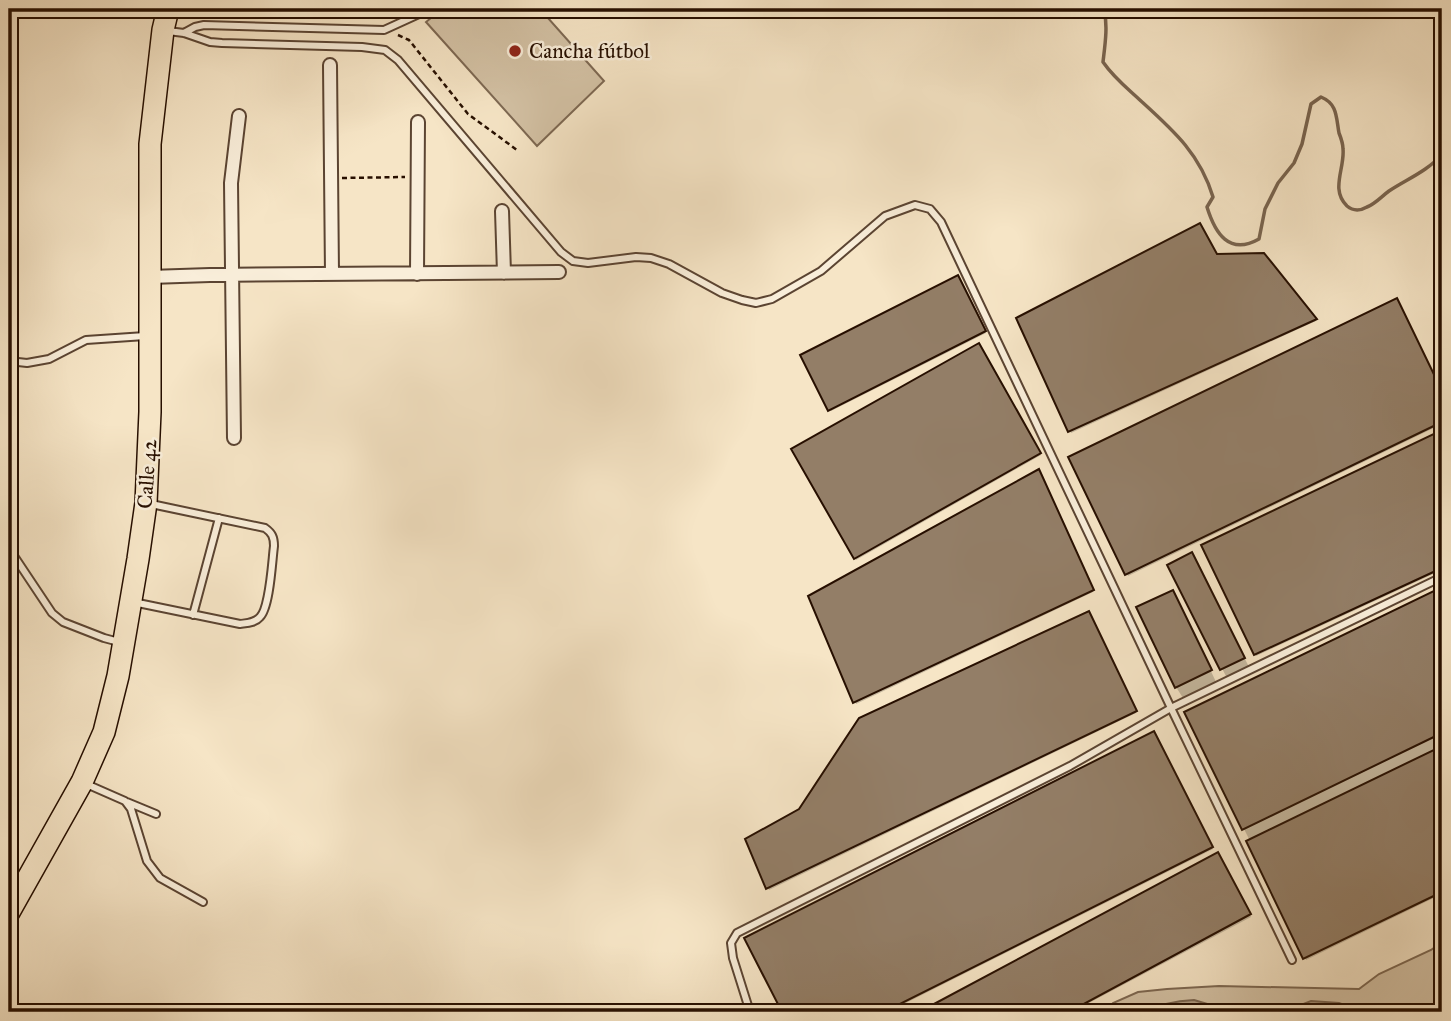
<svg xmlns="http://www.w3.org/2000/svg" width="1451" height="1021" viewBox="0 0 1451 1021" font-family="'IM FELL Great Primer',serif">
  <rect width="100%" height="100%" fill="#f6e5c6"/>
  <filter id="stains"><feTurbulence type="fractalNoise" baseFrequency=".00286" numOctaves="4"/><feColorMatrix values="0 0 0 0 .2 0 0 0 0 .09 0 0 0 0 .02 0 0 0 .5 -.17"/></filter>
  <radialGradient id="worn" r=".72"><stop offset=".6" stop-color="#630" stop-opacity="0"/><stop offset="1" stop-color="#630" stop-opacity=".3"/></radialGradient>
  <path fill="#d3c1a4" stroke="#7d6852" stroke-width="2" d="M442,9H540L604,81L537,146L426,22Z
    M1442,942V1012H1105L1113,1003L1138,992L1167,989L1219,986L1359,989L1379,974L1431,950Z"/>
  <path fill="#b09c83" stroke="#79644f" stroke-width="2" d="M1194,1000L1234,1012H1144C1160,1004 1176,1001 1194,1000Z
    M1311,1001L1339,1003L1364,1012H1260V1010H1288Z"/>
  <path fill="#0003" d="M1264,255L1316,321L1071,433L1018,319Z
    M957,278L986,333L831,411L802,356Z
    M1396,300L1442,394V424L1128,576L1070,458Z
    M978,346L1041,455L856,560L793,450Z
    M1442,432V570L1256,656L1203,546Z
    M1038,472L1093,592L856,704L811,597Z
    M1198,565L1250,669L1228,680L1169,566Z
    M1442,589V894L1306,960L1248,841H1250L1186,713Z
    M1179,603L1216,682L1183,698L1176,687Z
    M1089,614L1136,713L769,890L748,840L801,810Z
    M1154,733L1213,849L888,1012H784L746,939Z
    M1217,855L1251,917L1072,1012H923Z"/>
  <g fill="none" stroke-linecap="round" stroke-linejoin="round">
    <path stroke="#79644f" stroke-width="3.5" d="M1104,9C1108,26 1105,45 1103,62C1114,78 1127,88 1141,101C1174,131 1200,154 1213,197L1207,207C1215,233 1229,256 1259,239L1265,209L1278,183L1294,163L1302,144L1311,104L1321,97C1338,104 1336,118 1339,133C1341,138 1343,144 1343,149C1345,168 1330,190 1347,206C1353,211 1360,211 1367,207C1375,204 1382,196 1389,191C1407,179 1428,171 1442,154"/>
  </g>
  <path fill="#937e67" stroke="#270f00" stroke-width="2" d="M1200,223L1217,254L1264,253L1317,319L1068,432L1016,318Z
    M958,275L986,331L828,411L800,355Z
    M1397,298L1442,391V422L1125,575L1068,457Z
    M979,343L1041,453L854,559L791,449Z
    M1442,430V568L1254,655L1201,545Z
    M1039,469L1094,590L853,703L808,596Z
    M1192,552L1245,658L1220,670L1167,565Z
    M1442,587V733L1242,830L1184,712Z
    M1173,590L1212,670L1175,688L1136,607Z
    M1089,611L1137,711L766,889L745,839L799,809L859,718Z
    M1154,731L1213,847L884,1012H782L744,938Z
    M1442,746V892L1303,959L1246,841Z
    M1218,852L1251,914L1069,1012H919Z"/>
  <g fill="none" stroke-linecap="round" stroke-linejoin="round">
    <g stroke="#5b4432" stroke-width="10">
      <path id="service" d="M168,31L184,33L210,42L222,43L362,47L385,50L398,60L561,252L573,261L588,263L636,257L651,258L669,264L722,293L742,300L756,303L772,299L821,271L885,216L915,205L930,209L941,222L1171,708L1292,960
        M184,33L195,27L204,25L384,30L430,9
        M9,361L27,363L49,359L86,340L145,336
        M12,553L52,613L63,622L104,638L119,642
        M133,602L240,624C247,623 255,623 260,617C270,607 272,561 274,546C274,537 272,533 265,528L151,504
        M193,615L219,518
        M84,783L125,801L131,809L147,861L160,878L203,902
        M127,802L156,814
        M750,1012L733,958L731,943L737,933L1070,766L1171,708L1442,577"/>
    </g>
    <g stroke="#5b4432" stroke-width="16">
      <path id="minor" d="M330,65L332,274
        M502,211L504,273
        M417,274L418,122
        M150,277L210,275L559,272
        M234,438L231,183L239,116"/>
    </g>
    <g stroke="#270f00" stroke-width="24">
      <path id="primary" d="M9,912L82,782L104,732L118,676L138,559L146,503L150,412V144L163,30L168,9"/>
    </g>
    <path stroke="#270f00" stroke-width="2.5" stroke-dasharray="5 3.5" stroke-linecap="butt" d="M398,35L409,40L468,114L517,150
      M342,178L405,177"/>
    <use href="#service" stroke="#f9eeda" stroke-width="6"/>
    <use href="#minor" stroke="#f9eeda" stroke-width="12"/>
    <use href="#primary" stroke="#f6e5c6" stroke-width="21"/>
  </g>
  <circle fill="#8f2418" stroke="#f9eeda" stroke-width="2.5" cx="515" cy="51" r="7"/>
  <g text-anchor="middle" stroke-width="5" stroke-linejoin="round" paint-order="stroke">
    <g font-size="21" fill="#270f00" stroke="#f9eeda" text-anchor="start">
      <text x="529" y="58">Cancha fútbol</text>
    </g>
    <g font-size="21" fill="#270f00" stroke="#f9eeda">
      <text transform="translate(147 474) rotate(-86)" y="7">Calle 42</text>
    </g>
  </g>
  <rect width="1451" height="1021" fill="none" stroke="#f6e5c6" stroke-width="35"/>
  <rect x="10" y="10" width="1430" height="1000" fill="none" stroke="#270f00" stroke-width="3.5"/>
  <rect x="18" y="18" width="1416" height="986" fill="none" stroke="#270f00" stroke-width="2"/>
  <rect width="100%" height="100%" filter="url(#stains)"/>
  <rect width="100%" height="100%" fill="url(#worn)"/>
</svg>
